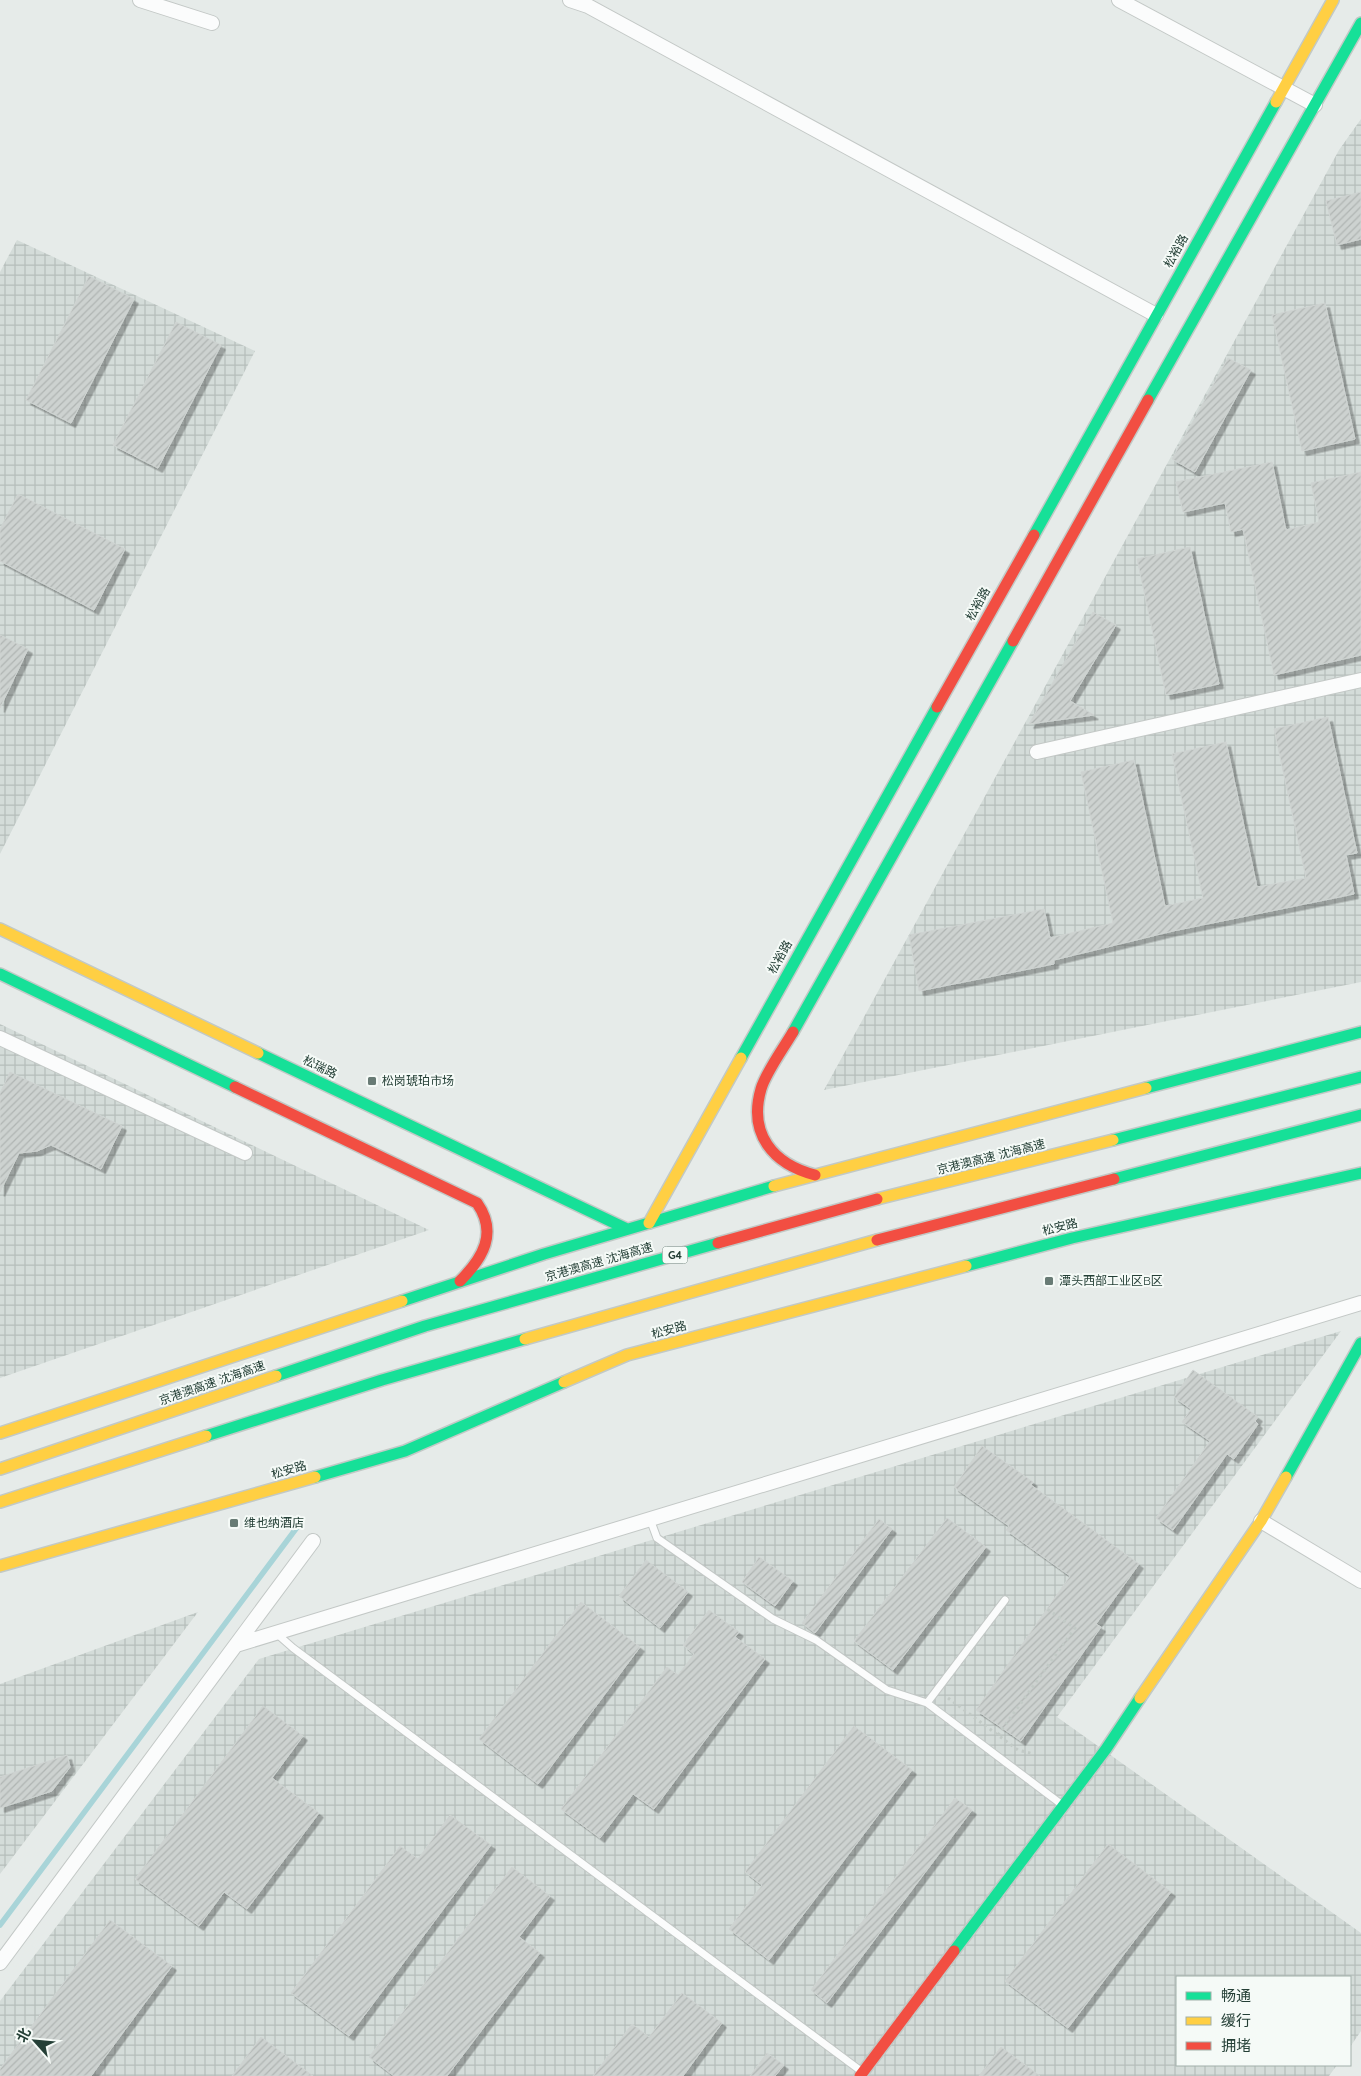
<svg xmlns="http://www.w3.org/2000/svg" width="1361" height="2076" viewBox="0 0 1361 2076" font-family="Quicksand,'Noto Sans SC',sans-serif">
  <defs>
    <pattern id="industrial-grid" width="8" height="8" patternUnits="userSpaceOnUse" patternTransform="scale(1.25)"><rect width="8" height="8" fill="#d4dcd9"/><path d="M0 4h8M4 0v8" fill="none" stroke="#b6bebb"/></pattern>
    <pattern id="building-hatch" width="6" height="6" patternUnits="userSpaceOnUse" patternTransform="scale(1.25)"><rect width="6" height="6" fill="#cdd2d0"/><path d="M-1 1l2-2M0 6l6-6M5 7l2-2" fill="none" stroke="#b0b5b3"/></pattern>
    <filter id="shadow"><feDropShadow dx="4.5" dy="4.5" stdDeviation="0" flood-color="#0004"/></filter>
  </defs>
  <rect width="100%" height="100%" fill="#e6ebe9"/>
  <path fill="url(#industrial-grid)" d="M1361,119V982L824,1090L1339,150Z
    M17,240L255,351L0,854V272Z
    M0,1024L429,1230L0,1378Z
    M1341,1331L1057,1717L1361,1933V2031L1350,2047V1977H1177V2065H1337L1329,2076H0V2001L259,1659Z
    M198,1612L0,1874V1684Z"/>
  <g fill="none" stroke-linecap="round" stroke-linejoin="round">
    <path stroke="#a8d4d8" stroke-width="5.5" d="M0,1925L298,1526"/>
  </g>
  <path fill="url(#building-hatch)" stroke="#cfd4d2" filter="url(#shadow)" d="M1361,192V239L1337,245L1326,201Z
    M89,276L134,299L71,423L26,400Z
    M1325,303L1355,439L1302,451L1272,315Z
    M176,322L221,345L158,468L113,445Z
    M1228,358L1251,370L1195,472L1172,459Z
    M1272,462L1286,530L1319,522L1311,483L1361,472V655L1274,675L1243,529L1231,532L1225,503L1183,512L1176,482Z
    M18,494L125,549L94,610L0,561V529Z
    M1190,547L1219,684L1166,695L1137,559Z
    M1093,612L1116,625L1070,701L1094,715L1029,724Z
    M0,635L28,649L0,708Z
    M1328,717L1357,853L1346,855L1354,894L1173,931L1054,960V964L919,991L909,935L1044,909L1050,938L1113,923L1081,772L1134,760L1165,906L1203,898L1172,754L1226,742L1257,887L1306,878L1274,729Z
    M10,1072L122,1126L101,1169L51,1145L37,1151L19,1153L0,1192V1093Z
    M1193,1370L1258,1417L1255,1421L1258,1424L1234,1459L1227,1454L1173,1530L1156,1518L1210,1441L1182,1422L1191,1409L1174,1397Z
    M982,1446L1033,1482L1031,1485L1139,1564L1096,1624L1101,1627L1021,1741L976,1710L1070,1576L1006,1530L1009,1526L954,1487Z
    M947,1518L986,1547L893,1670L854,1641Z
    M879,1519L892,1529L815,1633L802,1623Z
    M759,1557L793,1581L775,1606L742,1582Z
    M646,1560L688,1592L660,1628L619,1596Z
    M581,1602L640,1647L538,1784L479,1739Z
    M709,1610L739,1632L735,1637L765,1659L654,1809L633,1794L600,1838L561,1809L667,1667L678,1675L694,1654L683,1645Z
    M263,1706L303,1736L272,1778L319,1813L247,1909L224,1892L199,1926L135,1879Z
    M854,1726L912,1770L769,1960L729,1929L762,1885L745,1872Z
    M67,1755L70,1767L52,1791L0,1808V1777Z
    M955,1798L972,1810L827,2003L811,1990Z
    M450,1815L491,1845L349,2036L291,1993L400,1846L418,1859Z
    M1108,1844L1171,1892L1068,2028L1005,1981Z
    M512,1867L550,1896L519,1937L540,1953L447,2076H394L369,2057Z
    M110,1920L172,1966L91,2076H0V2069Z
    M682,1993L722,2023L683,2076H593L632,2024L649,2037Z
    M261,2037L313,2076H232Z
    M1001,2047L1040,2076H979Z
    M767,2053L784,2065L775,2076H750Z"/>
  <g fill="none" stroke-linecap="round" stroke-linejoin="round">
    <g stroke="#c3c8c6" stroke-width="9">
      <path id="lane" d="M650,1519L657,1538L773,1619L816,1640L887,1690L927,1703
        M1005,1600L927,1703L1061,1804
        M276,1633L293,1648L861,2071"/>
    </g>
    <g stroke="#c3c8c6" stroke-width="16">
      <path id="street" d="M140,0L212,23
        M570,0L588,6L1156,315
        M1119,0L1315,105
        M1037,752L1361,680
        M0,1038L245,1153
        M1261,1521L1361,1581
        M236,1645L1361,1303
        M0,1963L313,1541"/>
    </g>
    <g stroke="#c2c9c6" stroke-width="14">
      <path id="fast" d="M1148,400L1361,23
        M1034,535L1276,102
        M0,974L235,1087
        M793,1032L1013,641
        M258,1053L627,1229
        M741,1058L937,707
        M1146,1088L1361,1032
        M1113,1140L1361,1077
        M1114,1179L1361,1115
        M966,1266L1072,1238L1361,1173
        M402,1301L544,1254L774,1186
        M276,1376L425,1326L718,1243
        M206,1436L382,1380L525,1339
        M315,1477L405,1451L564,1382
        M1286,1477L1361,1343
        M954,1951L1106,1749L1140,1698"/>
    </g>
    <g stroke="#c2c9c6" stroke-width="14">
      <path id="slow" d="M1276,102L1333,0
        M0,929L258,1053
        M774,1186L1146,1088
        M877,1199L1113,1140
        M649,1223L741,1058
        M525,1339L877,1240
        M564,1382L627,1355L966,1266
        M0,1433L402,1301
        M0,1469L276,1376
        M0,1502L206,1436
        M0,1566L315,1477
        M1140,1698L1261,1521L1286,1477"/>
    </g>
    <g stroke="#c2c9c6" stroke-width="14">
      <path id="jam" d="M1013,641L1148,400
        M937,707L1034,535
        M793,1032C783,1049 766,1072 761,1089C748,1134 773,1164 815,1175
        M235,1087L477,1203C498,1233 483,1258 460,1281
        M877,1240L1114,1179
        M718,1243L877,1199
        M860,2076L954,1951"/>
    </g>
    <path stroke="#c2cac6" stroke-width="3" stroke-dasharray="2.5 4" stroke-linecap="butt" d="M948,1698L1018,1750L1034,1754
      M998,1735L1075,1628L1047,1609"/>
    <use href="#lane" stroke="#fbfcfc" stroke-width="7"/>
    <use href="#street" stroke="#fbfcfc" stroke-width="14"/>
    <use href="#fast" stroke="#16e098" stroke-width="11"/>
    <use href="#slow" stroke="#ffcf43" stroke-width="11"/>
    <use href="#jam" stroke="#f24e42" stroke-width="11"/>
  </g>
  <g fill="#687b75" stroke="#f5faf7" stroke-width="2">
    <rect x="367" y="1076" width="10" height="10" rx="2.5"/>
    <rect x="1044" y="1276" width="10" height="10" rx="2.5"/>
    <rect x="229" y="1518" width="10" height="10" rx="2.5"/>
  </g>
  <g text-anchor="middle" stroke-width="4" stroke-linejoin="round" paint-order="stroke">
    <rect fill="#f5faf7" stroke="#637770" stroke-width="1" x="662.5" y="1246.5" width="25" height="17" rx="4"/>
    <g font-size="11" font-weight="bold" fill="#243f36">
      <text x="675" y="1259">G4</text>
    </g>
    <g font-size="12" fill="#243f36" stroke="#f5faf7">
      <text transform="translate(1176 251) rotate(-61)" y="4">松裕路</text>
      <text transform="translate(978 604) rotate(-61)" y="4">松裕路</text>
      <text transform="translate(780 957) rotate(-61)" y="4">松裕路</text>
      <text transform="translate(320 1067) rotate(26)" y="4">松瑞路</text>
      <text transform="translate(991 1157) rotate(-14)" y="4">京港澳高速 沈海高速</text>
      <text transform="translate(1060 1227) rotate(-14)" y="4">松安路</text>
      <text transform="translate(599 1262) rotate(-16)" y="4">京港澳高速 沈海高速</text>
      <text transform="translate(669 1330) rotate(-15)" y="4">松安路</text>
      <text transform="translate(212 1383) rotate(-19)" y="4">京港澳高速 沈海高速</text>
      <text transform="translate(289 1470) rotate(-16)" y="4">松安路</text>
    </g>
    <g font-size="12" fill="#243f36" stroke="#f5faf7" text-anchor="start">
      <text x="382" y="1085">松岗琥珀市场</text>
      <text x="1059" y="1285">潭头西部工业区B区</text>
      <text x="244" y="1527">维也纳酒店</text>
    </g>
  </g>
  <rect x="1176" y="1976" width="175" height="90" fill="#f5faf7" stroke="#a1afaa"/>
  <rect x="1186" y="1992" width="25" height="8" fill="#16e098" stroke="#a1afaa"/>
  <text x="1221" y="2001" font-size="15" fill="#243f36">畅通</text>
  <rect x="1186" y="2017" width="25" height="8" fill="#ffcf43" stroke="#a1afaa"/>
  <text x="1221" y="2026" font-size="15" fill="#243f36">缓行</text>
  <rect x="1186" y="2042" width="25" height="8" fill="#f24e42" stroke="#a1afaa"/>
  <text x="1221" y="2051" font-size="15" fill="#243f36">拥堵</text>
  <g transform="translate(35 2041) rotate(297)" stroke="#f5faf7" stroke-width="4" paint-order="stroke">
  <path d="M0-4L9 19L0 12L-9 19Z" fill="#243f36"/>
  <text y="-8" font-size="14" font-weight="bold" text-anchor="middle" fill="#243f36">北</text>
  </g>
</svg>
